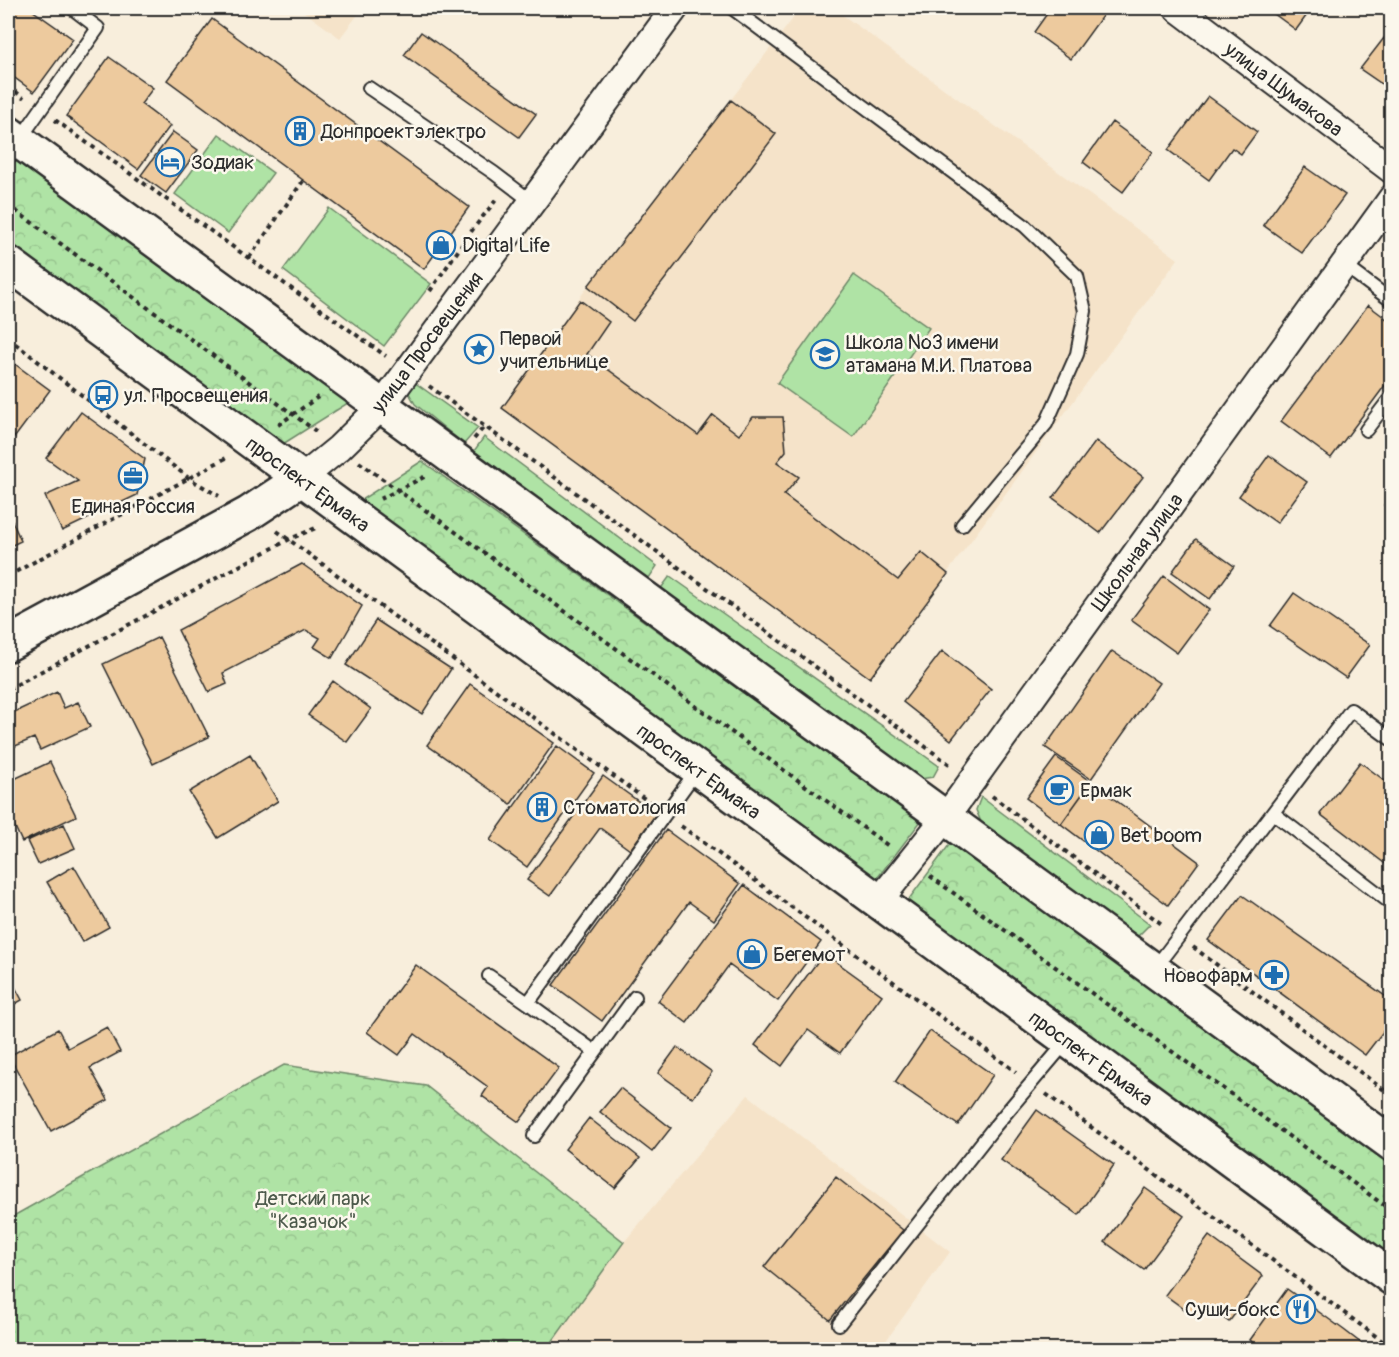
<svg xmlns="http://www.w3.org/2000/svg" width="1399" height="1357" font-family="Pangolin,sans-serif">
	<style>
		.built { fill: #f5e3c9 }
		.grass { fill: #afe3a5; stroke: #6d8768; stroke-width: 1.5 }
		.park { fill: url(#park-crowns); stroke: #6d8768; stroke-width: 1.5 }
		.building { fill: #edca9e; stroke: #2b2b2b; stroke-width: 1.5 }
		.lines { fill: none; stroke-linecap: round; stroke-linejoin: round }
		.lane-casing { stroke: #2b2b2b; stroke-width: 16 }
		.street-casing { stroke: #2b2b2b; stroke-width: 30 }
		.secondary-casing { stroke: #2b2b2b; stroke-width: 38 }
		.path { stroke: #2b2b2b; stroke-width: 4; stroke-dasharray: 4.5 4.5; stroke-linecap: butt }
		.lane { stroke: #fbf7ec; stroke-width: 12 }
		.street { stroke: #fbf7ec; stroke-width: 26 }
		.secondary { stroke: #fbf7ec; stroke-width: 33 }
		.labels { text-anchor: middle; stroke-width: 5; stroke-linejoin: round; paint-order: stroke }
		.street-label { font-size: 20px; fill: #2b2b2b; stroke: #fbf7ec }
		.poi-label { font-size: 20px; fill: #2b2b2b; stroke: #fbf7ec; text-anchor: start }
		.park-label { font-size: 20px; fill: #4c594a; stroke: #fbf7ec }
	</style>
	<defs>
		<pattern id="park-crowns" width="20" height="18" patternUnits="userSpaceOnUse" patternTransform="scale(1.5)"><rect width="20" height="18" fill="#afe3a5"/><path d="M2 6a3 3 0 1 1 6 0M12 15a3 3 0 1 1 6 0" fill="none" stroke="#97c38e"/></pattern>
	</defs>
	<rect width="100%" height="100%" fill="#f8eedc"/>
	<filter id="ink" filterUnits="userSpaceOnUse"><feTurbulence type="fractalNoise" baseFrequency=".0167" numOctaves="2"/><feDisplacementMap in="SourceGraphic" scale="12" xChannelSelector="R" yChannelSelector="G"/><feConvolveMatrix kernelMatrix="1 2 1 2 8 2 1 2 1" color-interpolation-filters="sRGB"/></filter>
	<g filter="url(#ink)">
		<path class="built" d="M299,8H363L340,38Z
			M801,8H833L1178,259L870,678L502,408L588,286Z
			M748,1095L950,1252L880,1349L547,1350L624,1242Z"/>
		<path class="grass" d="M219,134L273,173L228,233L175,194Z
			M329,208L431,284L384,346L283,270Z
			M854,275L929,328L853,437L777,383Z
			M414,382L478,428L464,444L415,404L409,393Z
			M484,437L657,566L647,581L474,451Z
			M670,576L939,766L933,777L920,779L659,591Z
			M981,797L1150,924L1134,940L981,822L976,810Z"/>
		<path class="park" d="M8,152L348,403L275,449L8,253Z
			M422,461L921,821L872,885L353,505Z
			M952,841L1391,1163V1271L903,907Z
			M284,1065L426,1086L624,1242L547,1349H8V1219Z"/>
		<path class="building" d="M8,8H29L73,39L34,92L8,73Z
			M1051,8H1093L1103,15L1071,59L1034,32Z
			M1266,8H1312L1296,30Z
			M212,19L469,207L424,269L167,80Z
			M421,32L536,114L519,137L404,55Z
			M1384,38L1392,43V91L1360,69Z
			M109,57L153,88L141,104L170,126L138,169L66,116Z
			M1208,96L1257,132L1241,154L1232,148L1209,180L1168,150Z
			M731,100L776,134L633,321L588,286Z
			M1112,122L1153,152L1123,192L1083,162Z
			M173,132L198,150L166,193L141,175Z
			M1305,167L1345,195L1302,253L1263,225Z
			M580,300L609,322L587,354L698,435L713,415L739,435L753,417H783L786,451L777,462L799,477L784,495L898,580L921,552L948,574L870,678L502,408Z
			M1368,305L1392,323V376L1331,458L1281,421Z
			M8,359L50,390L15,437L8,432Z
			M81,412L145,459L137,495L62,531L45,496L78,481L46,458Z
			M1096,441L1143,477L1100,533L1053,498Z
			M1269,455L1307,482L1277,523L1239,496Z
			M1392,495V510L1384,505Z
			M8,512L21,541L8,547Z
			M1196,539L1234,566L1210,599L1172,572Z
			M302,564L362,606L332,658L314,647L320,638L306,630L223,673L227,684L209,692L178,630Z
			M1164,576L1209,610L1177,653L1131,620Z
			M1294,593L1370,645L1346,678L1270,626Z
			M376,620L451,669L422,714L346,665Z
			M159,637L209,737L153,764L103,664Z
			M942,651L991,689L951,740L903,702Z
			M1112,651L1159,683L1091,779L1045,747Z
			M333,681L371,709L347,742L308,715Z
			M470,684L554,743L511,804L427,745Z
			M57,692L64,708L78,702L90,727L40,750L34,738L13,747L8,735V715Z
			M1392,698V717L1383,711Z
			M557,746L594,773L527,867L490,840Z
			M250,755L278,801L218,838L189,792Z
			M1056,757L1091,782L1061,824L1026,798Z
			M50,762L76,816L22,842L8,812V782Z
			M1360,762L1392,786V869L1320,814Z
			M603,776L656,814L630,850L600,828L550,896L527,880Z
			M1091,782L1199,862L1168,905L1061,824Z
			M64,824L75,848L38,864L27,841Z
			M666,830L740,884L714,920L689,902L602,1021L553,985Z
			M74,866L109,927L82,942L47,882Z
			M744,885L821,942L778,1001L729,965L687,1023L658,1001Z
			M1242,895L1392,1001V1020L1365,1055L1208,940Z
			M824,953L882,995L840,1053L808,1030L782,1066L755,1045Z
			M416,965L559,1068L519,1122L482,1096L488,1087L415,1034L399,1055L367,1032Z
			M14,985L22,1000L8,1008V986V988Z
			M107,1027L120,1052L90,1068L108,1100L51,1131L9,1056L58,1029L68,1048Z
			M930,1031L993,1075L958,1125L895,1082Z
			M677,1047L712,1072L693,1098L658,1073Z
			M620,1088L671,1128L652,1152L600,1112Z
			M1037,1110L1114,1165L1079,1215L1001,1160Z
			M589,1118L640,1158L615,1188L565,1149Z
			M836,1177L903,1230L830,1320L764,1267Z
			M1145,1188L1184,1216L1144,1270L1105,1242Z
			M1209,1236L1263,1276L1229,1322L1207,1306L1198,1319L1165,1295Z
			M1287,1289L1344,1330L1370,1350H1288L1282,1345L1278,1350H1261L1250,1340Z
			M837,1342L842,1350H824Z"/>
		<g class="lines">
			<g class="lane-casing">
				<path id="lane" d="M732,8L1025,226L1077,276L1085,311L1077,354L1046,424L962,525
					M369,88L494,173L532,202
					M20,139L98,28L72,8
					M1344,265L1392,301
					M1366,430L1392,396
					M1273,813L1392,904
					M1154,969L1351,710L1392,740
					M489,976L528,1003
					M595,1052L635,997
					M534,1136L595,1052L528,1003L697,770
					M839,1324L995,1126L1066,1042"/>
			</g>
			<g class="street-casing">
				<path id="street" d="M1177,8L1392,170
					M301,479L339,448L381,407L675,8
					M878,902L946,817L1392,198"/>
			</g>
			<g class="secondary-casing">
				<path id="secondary" d="M8,133L1392,1144
					M8,263L1392,1278
					M8,644L248,514L301,479"/>
			</g>
			<path class="path" d="M8,86L24,98
				M55,120L386,356
				M8,205L317,432
				M249,258L303,181
				M430,291L473,229L496,200
				M8,338L190,479L219,496
				M429,386L952,766
				M278,425L318,397
				M474,439L484,427
				M359,462L890,847
				M380,499L426,476
				M277,531L649,802
				M8,576L226,458
				M8,689L290,539L318,527
				M992,796L1163,925
				M681,826L1016,1072
				M930,876L1392,1211
				M1193,947L1392,1096
				M1046,1094L1392,1348"/>
			<use href="#lane" class="lane"/>
			<use href="#street" class="street"/>
			<use href="#secondary" class="secondary"/>
		</g>
	</g>
	<defs>
		<g id="building-ring" transform="scale(1.5)"><circle r="9.5" fill="#fbf7ec" stroke="#1f6fb2" stroke-width="1.5"/><path d="M-4-6H4V6H1V3H-1V6H-4ZM-2.5-4.3h1.7v1.8h-1.7ZM.8-4.3h1.7v1.8H.8ZM-2.5-1h1.7V.8h-1.7ZM.8-1h1.7V.8H.8Z" fill="#1f6fb2"/></g>
		<g id="hotel-ring" transform="scale(1.5)"><circle r="9.5" fill="#fbf7ec" stroke="#1f6fb2" stroke-width="1.5"/><path d="M-6-4.5h1.5V1H6V5H4.5V3h-9V5H-6ZM-4 0a1.8 1.8 0 1 1 3.6 0ZM.5 0V-2.5h3Q6-2.5 6 0Z" fill="#1f6fb2"/></g>
		<g id="shop-ring" transform="scale(1.5)"><circle r="9.5" fill="#fbf7ec" stroke="#1f6fb2" stroke-width="1.5"/><path d="M-5-2.5h2.3a2.7 3.5 0 0 1 5.4 0H5L5.5 6h-11ZM-1.5-2.5h3a1.5 2.3 0 0 0-3 0Z" fill="#1f6fb2"/></g>
		<g id="sight-ring" transform="scale(1.5)"><circle r="9.5" fill="#fbf7ec" stroke="#1f6fb2" stroke-width="1.5"/><path d="M0-6L1.8-2.2L6-1.7L2.9 1.2L3.7 5.4L0 3.3L-3.7 5.4L-2.9 1.2L-6-1.7L-1.8-2.2Z" fill="#1f6fb2"/></g>
		<g id="school-ring" transform="scale(1.5)"><circle r="9.5" fill="#fbf7ec" stroke="#1f6fb2" stroke-width="1.5"/><path d="M0-5L7-2L0 1L-7-2ZM-4 1L0 2.5L4 1V4Q0 6-4 4Z" fill="#1f6fb2"/></g>
		<g id="bus-ring" transform="scale(1.5)"><circle r="9.5" fill="#fbf7ec" stroke="#1f6fb2" stroke-width="1.5"/><path d="M-5-6H5V4H4V6H2V4H-2V6H-4V4H-5ZM-3.5-4V0h7V-4ZM-3.5 1.2v1.5H-2V1.2ZM2 1.2v1.5H3.5V1.2Z" fill="#1f6fb2"/></g>
		<g id="office-ring" transform="scale(1.5)"><circle r="9.5" fill="#fbf7ec" stroke="#1f6fb2" stroke-width="1.5"/><path d="M-6-3h4V-5.5h4V-3h4V5H-6ZM-1-4.5V-3h2v-1.5ZM-6 0V1H6V0Z" fill="#1f6fb2"/></g>
		<g id="cafe-ring" transform="scale(1.5)"><circle r="9.5" fill="#fbf7ec" stroke="#1f6fb2" stroke-width="1.5"/><path d="M-5.5-4.5H6V0H3Q3 3.5 0 3.5H-2.5Q-5.5 3.5-5.5 0ZM3-3.2v2h1.7v-2ZM-6 4.5H4V6H-6Z" fill="#1f6fb2"/></g>
		<g id="pharmacy-ring" transform="scale(1.5)"><circle r="9.5" fill="#fbf7ec" stroke="#1f6fb2" stroke-width="1.5"/><path d="M-2-6h4v4h4v4h-4v4h-4v-4h-4v-4h4Z" fill="#1f6fb2"/></g>
		<g id="restaurant-ring" transform="scale(1.5)"><circle r="9.5" fill="#fbf7ec" stroke="#1f6fb2" stroke-width="1.5"/><path d="M-5-6h1v4h1v-4h1v4h1v-4h1v5L-1.5 .5V6h-2V.5L-5-1ZM5-6V6H3V1.5H1.5Q1.5-4 5-6Z" fill="#1f6fb2"/></g>
	</defs>
	<g fill-rule="evenodd">
		<use href="#building-ring" x="300" y="131"/>
		<use href="#hotel-ring" x="170" y="162"/>
		<use href="#shop-ring" x="441" y="245"/>
		<use href="#sight-ring" x="479" y="349"/>
		<use href="#school-ring" x="825" y="354"/>
		<use href="#bus-ring" x="103" y="395"/>
		<use href="#office-ring" x="133" y="476"/>
		<use href="#cafe-ring" x="1059" y="790"/>
		<use href="#building-ring" x="542" y="807"/>
		<use href="#shop-ring" x="1099" y="835"/>
		<use href="#shop-ring" x="752" y="954"/>
		<use href="#pharmacy-ring" x="1274" y="975"/>
		<use href="#restaurant-ring" x="1301" y="1309"/>
	</g>
	<g class="labels">
		<g class="street-label">
			<text transform="translate(1284 89) rotate(37)" y="7">улица Шумакова</text>
			<text transform="translate(427 342) rotate(-53)" y="7">улица Просвещения</text>
			<text transform="translate(308 484) rotate(36)" y="7">проспект Ермака</text>
			<text transform="translate(1137 552) rotate(-54)" y="7">Школьная улица</text>
			<text transform="translate(699 771) rotate(36)" y="7">проспект Ермака</text>
			<text transform="translate(1091 1058) rotate(36)" y="7">проспект Ермака</text>
		</g>
		<g class="poi-label">
			<text x="321" y="138">Донпроектэлектро</text>
			<text x="191" y="169">Зодиак</text>
			<text x="462" y="252">Digital Life</text>
			<text x="500" y="345">Первой<tspan x="500" dy="23">учительнице</tspan></text>
			<text x="846" y="349">Школа №3 имени<tspan x="846" dy="23">атамана М.И. Платова</tspan></text>
			<text x="124" y="402">ул. Просвещения</text>
			<text x="133" y="513" text-anchor="middle">Единая Россия</text>
			<text x="1080" y="797">Ермак</text>
			<text x="563" y="814">Стоматология</text>
			<text x="1120" y="842">Bet boom</text>
			<text x="773" y="961">Бегемот</text>
			<text x="1253" y="982" text-anchor="end">Новофарм</text>
			<text x="1280" y="1316" text-anchor="end">Суши-бокс</text>
		</g>
		<g class="park-label">
			<text x="313" y="1205">Детский парк<tspan x="313" dy="23">"Казачок"</tspan></text>
		</g>
	</g>
	<rect width="1399" height="1357" fill="none" stroke="#fbf7ec" stroke-width="30"/>
	<rect x="15" y="15" width="1369" height="1327" fill="none" stroke="#2b2b2b" stroke-width="2" filter="url(#ink)"/>
</svg>
